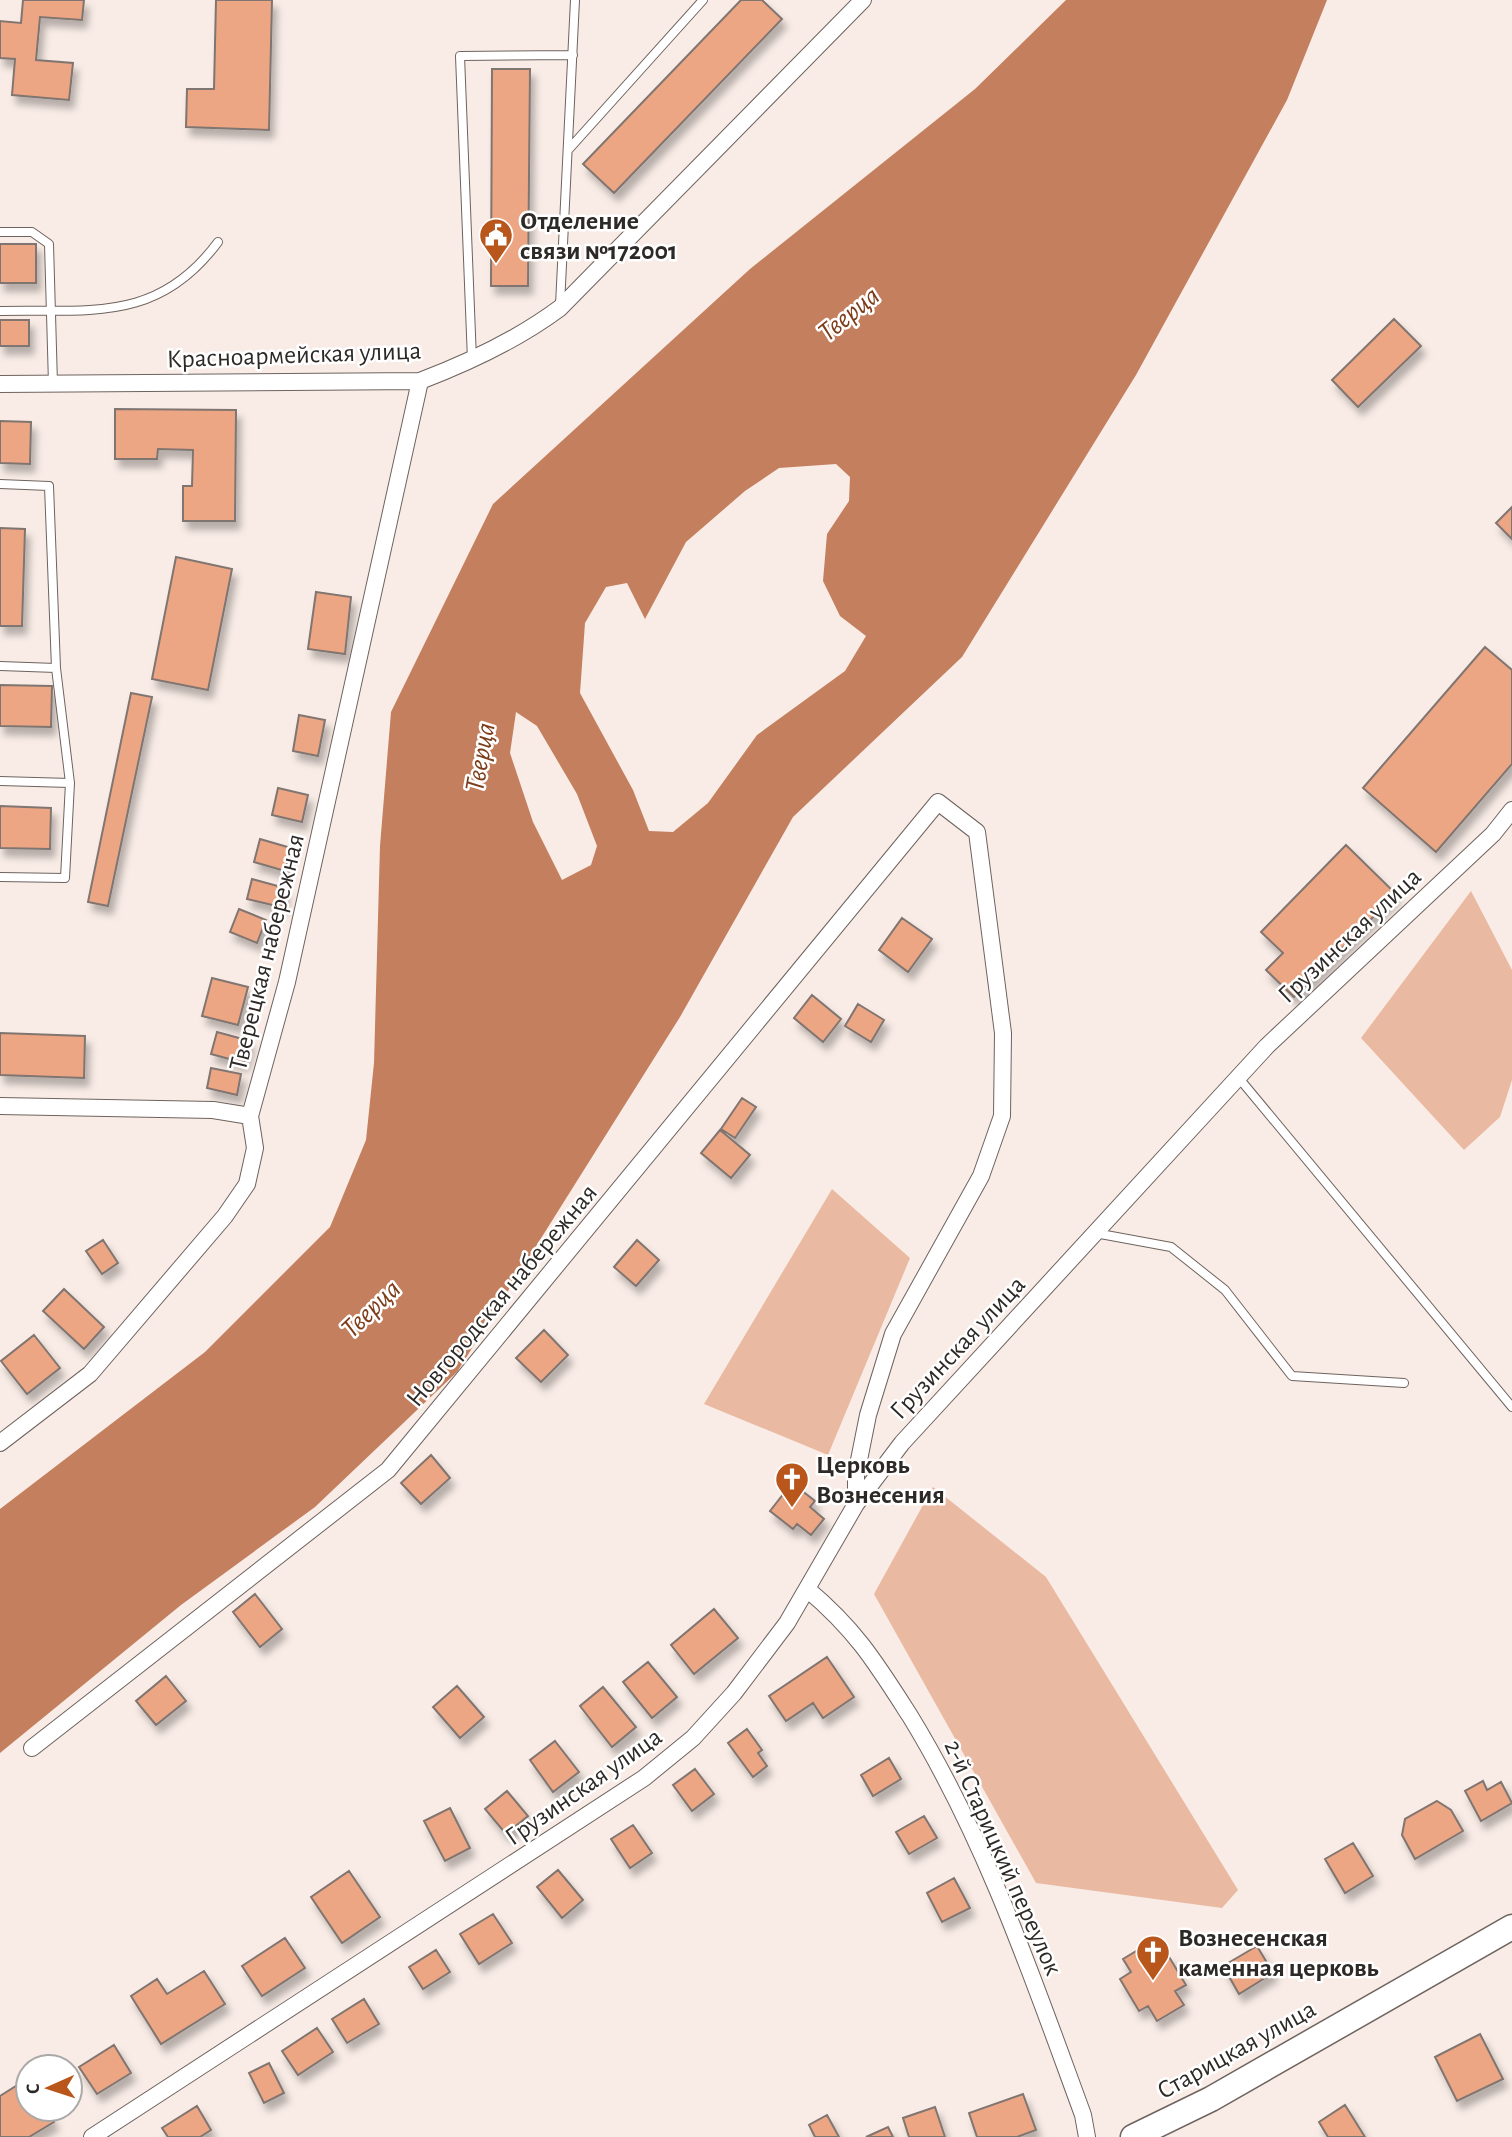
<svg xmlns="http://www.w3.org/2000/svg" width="1512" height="2137" font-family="'Alegreya Sans',sans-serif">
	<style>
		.green { fill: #eab9a2 }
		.water { fill: #c37f5e; fill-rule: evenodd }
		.building { fill: #eca684; stroke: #807570; stroke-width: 2; filter: url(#shadow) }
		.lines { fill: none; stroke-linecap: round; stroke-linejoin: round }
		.service-casing { stroke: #6e635e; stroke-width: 10 }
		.minor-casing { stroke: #6e635e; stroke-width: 18 }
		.primary-casing { stroke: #6e635e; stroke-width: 27 }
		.service { stroke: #fff; stroke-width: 8 }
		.minor { stroke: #fff; stroke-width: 16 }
		.primary { stroke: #fff; stroke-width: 24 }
		.labels { text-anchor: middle; stroke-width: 5; stroke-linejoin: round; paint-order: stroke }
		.poi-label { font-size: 26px; font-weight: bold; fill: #2d2926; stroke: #fff; text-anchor: start }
		.street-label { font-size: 26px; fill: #2d2926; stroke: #fff }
		.water-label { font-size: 28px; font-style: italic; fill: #7d3d19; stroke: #fff }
	</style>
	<defs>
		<filter id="shadow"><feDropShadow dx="4.5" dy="8" stdDeviation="3.5" flood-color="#0004"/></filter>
	</defs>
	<rect width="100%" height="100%" fill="#f9ece6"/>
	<path class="green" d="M1471,891L1512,970V1080L1500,1117L1464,1150L1361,1038Z
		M832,1189L910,1258L828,1455L704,1404Z
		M933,1487L1046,1577L1238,1890L1222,1908L1036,1883L874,1594Z"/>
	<path class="water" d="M1066,0H1327L1287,100L1136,375L962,657L793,817L680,1017L457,1372L315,1507L181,1605L0,1753V1509L205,1352L330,1227L366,1140L374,1063L380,846L391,712L493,504L750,269L975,89ZM836,464L850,477L849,501L827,534L823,581L840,616L866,636L845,671L757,735L708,803L673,832L649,831L633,790L580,693L585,623L606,587L627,583L645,619L686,542L745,491L779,468ZM516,712L537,726L577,794L597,846L591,865L562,880L533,822L510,753Z"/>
	<path class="building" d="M23,0H84L82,20L40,17L36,60L73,63L69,100L12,95L15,59L0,58V21L21,23Z
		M216,0H272L269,130L186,127L187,89H214Z
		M741,0H762L782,19L614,193L583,164Z
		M492,69H530L528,286H491Z
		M0,244H36V283H0Z
		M1394,319L1421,346L1358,407L1332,380Z
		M0,320H29V346H0Z
		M115,409L236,410L235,521H183V486H192L193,450L158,449L157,459H115Z
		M0,421L31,422L30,464L0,463Z
		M1512,507V539L1496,523Z
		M0,528L25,529L22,626H0Z
		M176,557L232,569L208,690L152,679Z
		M316,592L351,597L345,654L308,649Z
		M1485,647L1512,670V764L1436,852L1363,788Z
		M0,685L52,686L51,727L0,726Z
		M131,693L152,697L108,906L88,902Z
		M299,715L325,720L318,756L293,751Z
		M278,788L308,795L302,822L272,815Z
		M0,806L51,808L50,849L0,848Z
		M260,839L291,848L285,871L254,862Z
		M1346,845L1396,894L1294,997L1266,970L1283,953L1261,932Z
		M252,879L285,888L281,907L247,899Z
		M239,909L266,920L257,943L230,932Z
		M902,918L932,939L908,972L879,950Z
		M212,978L248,987L238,1025L202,1016Z
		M812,995L841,1019L823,1042L794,1018Z
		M858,1004L884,1020L871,1042L845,1026Z
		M217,1032L250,1041L244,1063L211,1054Z
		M0,1033L85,1036L84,1078L0,1075Z
		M211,1068L241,1074L237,1095L207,1088Z
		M742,1098L756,1107L735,1138L721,1129Z
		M720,1130L750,1155L731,1178L701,1153Z
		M103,1240L118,1263L102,1274L86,1251Z
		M637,1240L659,1260L636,1286L614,1267Z
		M64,1289L104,1327L84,1349L43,1311Z
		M544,1330L568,1355L541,1382L516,1358Z
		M34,1335L60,1368L27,1394L1,1361Z
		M431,1455L450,1478L421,1504L401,1483Z
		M792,1483L815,1501L810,1507L824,1519L811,1535L797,1524L793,1529L770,1511Z
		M255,1594L282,1629L260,1647L233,1612Z
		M714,1609L738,1638L694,1674L671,1645Z
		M827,1657L854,1697L823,1718L813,1703L786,1721L769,1696Z
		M648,1662L677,1697L652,1718L623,1682Z
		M166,1676L186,1701L156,1725L136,1701Z
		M457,1686L484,1717L460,1738L433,1707Z
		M603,1687L636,1727L612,1747L580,1706Z
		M747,1729L762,1750L758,1753L767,1766L753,1777L728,1743Z
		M555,1741L579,1772L553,1792L530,1760Z
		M889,1758L901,1779L873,1796L861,1775Z
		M695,1769L714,1794L692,1811L673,1785Z
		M1483,1781L1487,1790L1501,1782L1512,1803L1481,1821L1465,1791Z
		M507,1791L528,1816L506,1834L485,1809Z
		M1437,1801L1451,1810L1463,1831L1415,1859L1402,1835L1405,1819Z
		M450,1808L470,1848L445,1861L424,1821Z
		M924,1816L937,1838L909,1854L896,1832Z
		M633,1825L652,1853L630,1868L611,1839Z
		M1353,1843L1373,1876L1345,1893L1325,1859Z
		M558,1870L583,1900L562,1918L537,1887Z
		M349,1871L380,1917L342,1943L311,1897Z
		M954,1878L970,1908L942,1922L927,1893Z
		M493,1914L512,1943L479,1964L460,1934Z
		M285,1938L305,1968L262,1996L242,1966Z
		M1148,1944L1158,1961L1168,1955L1186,1985L1175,1991L1184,2005L1157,2021L1148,2006L1139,2011L1120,1979L1131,1972L1123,1959Z
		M1257,1946L1273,1973L1239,1994L1223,1966Z
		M436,1950L450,1972L423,1989L409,1967Z
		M204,1971L225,2004L161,2044L131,1996L157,1979L167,1994Z
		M364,1999L379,2024L347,2043L332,2019Z
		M317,2028L333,2052L298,2075L282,2051Z
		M1480,2034L1503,2079L1457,2101L1435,2057Z
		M114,2045L131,2073L97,2094L79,2067Z
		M269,2063L284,2093L264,2103L249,2073Z
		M27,2079L28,2109H46L54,2122L29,2137H0V2096Z
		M1023,2094L1036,2130L1017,2137H977L969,2113Z
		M1345,2105L1365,2137H1328L1319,2122Z
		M197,2106L211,2130L200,2137H168L162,2128Z
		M935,2107L945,2137H909L903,2118Z
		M827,2115L839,2137H815L809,2125Z
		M888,2127L893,2137H866Z"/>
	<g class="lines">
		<g class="service-casing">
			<path id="service" d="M569,149L703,0
				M0,232H32L49,244L53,384
				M560,305L575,0
				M0,311C91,309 158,323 218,242
				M472,360L460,56L573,55
				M0,484L49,486L56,668L0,666
				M0,781L70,783
				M0,877L65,878L70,783L56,668
				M1238,1077L1512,1407
				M1095,1233L1171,1247L1225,1290L1292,1376L1404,1383"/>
		</g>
		<g class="minor-casing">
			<path id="minor" d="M0,384L420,381C470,362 517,340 560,308L863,0
				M0,1106L213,1110L250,1116
				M0,1443L90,1374L225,1216L247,1184L255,1148L250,1116L287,982L420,381
				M807,1589C856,1630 876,1663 910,1716C986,1840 1033,1979 1083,2115L1087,2137
				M32,1748L388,1470L938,802L977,832L1003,1033L1002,1116L981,1176L893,1334L868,1415L856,1475V1504
				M92,2137L644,1778L693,1738L734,1693L787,1623L856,1504L902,1443L1267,1046L1493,834L1512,810"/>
		</g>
		<g class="primary-casing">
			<path id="primary" d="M1133,2137L1211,2099L1512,1927"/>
		</g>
		<use href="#service" class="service"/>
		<use href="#minor" class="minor"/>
		<use href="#primary" class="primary"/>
	</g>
	<defs>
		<g id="civic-pin" transform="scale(1.75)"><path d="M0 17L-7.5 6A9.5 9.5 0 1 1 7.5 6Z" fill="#b8561b" stroke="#fff"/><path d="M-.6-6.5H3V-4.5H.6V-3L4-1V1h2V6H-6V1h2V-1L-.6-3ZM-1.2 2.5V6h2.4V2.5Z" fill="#fff"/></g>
		<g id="church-pin" transform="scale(1.75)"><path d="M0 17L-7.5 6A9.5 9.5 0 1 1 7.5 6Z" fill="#b8561b" stroke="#fff"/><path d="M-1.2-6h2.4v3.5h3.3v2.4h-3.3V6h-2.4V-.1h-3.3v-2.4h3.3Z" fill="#fff"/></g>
	</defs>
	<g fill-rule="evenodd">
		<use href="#civic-pin" x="496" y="235"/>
		<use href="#church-pin" x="792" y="1479"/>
		<use href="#church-pin" x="1153" y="1952"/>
	</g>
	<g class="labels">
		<g class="poi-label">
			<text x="520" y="229">Отделение<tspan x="520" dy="30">связи №172001</tspan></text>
			<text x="816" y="1473">Церковь<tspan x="816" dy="30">Вознесения</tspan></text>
			<text x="1178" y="1946">Вознесенская<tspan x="1178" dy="30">каменная церковь</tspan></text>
		</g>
		<g class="street-label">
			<text transform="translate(294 354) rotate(-2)" y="9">Красноармейская улица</text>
			<text transform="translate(1349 935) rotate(-43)" y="9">Грузинская улица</text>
			<text transform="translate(266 952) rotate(-76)" y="9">Тверецкая набережная</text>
			<text transform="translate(501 1295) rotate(-50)" y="9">Новгородская набережная</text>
			<text transform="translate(957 1347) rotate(-47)" y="9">Грузинская улица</text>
			<text transform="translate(583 1786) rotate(-35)" y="9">Грузинская улица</text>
			<text transform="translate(1004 1857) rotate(66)" y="9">2-й Старицкий переулок</text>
			<text transform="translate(1236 2049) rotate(-29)" y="9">Старицкая улица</text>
		</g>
		<g class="water-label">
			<text transform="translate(848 313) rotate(-39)" y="10">Тверца</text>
			<text transform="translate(479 757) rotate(-80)" y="10">Тверца</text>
			<text transform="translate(370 1308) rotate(-44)" y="10">Тверца</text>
		</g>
	</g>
	<g transform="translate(49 2088) rotate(267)"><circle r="33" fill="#ffffff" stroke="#aba9a8" stroke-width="2"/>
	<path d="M0-5L12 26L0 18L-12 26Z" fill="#b8561b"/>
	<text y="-10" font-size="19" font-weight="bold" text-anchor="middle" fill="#2d2926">С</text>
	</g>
</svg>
